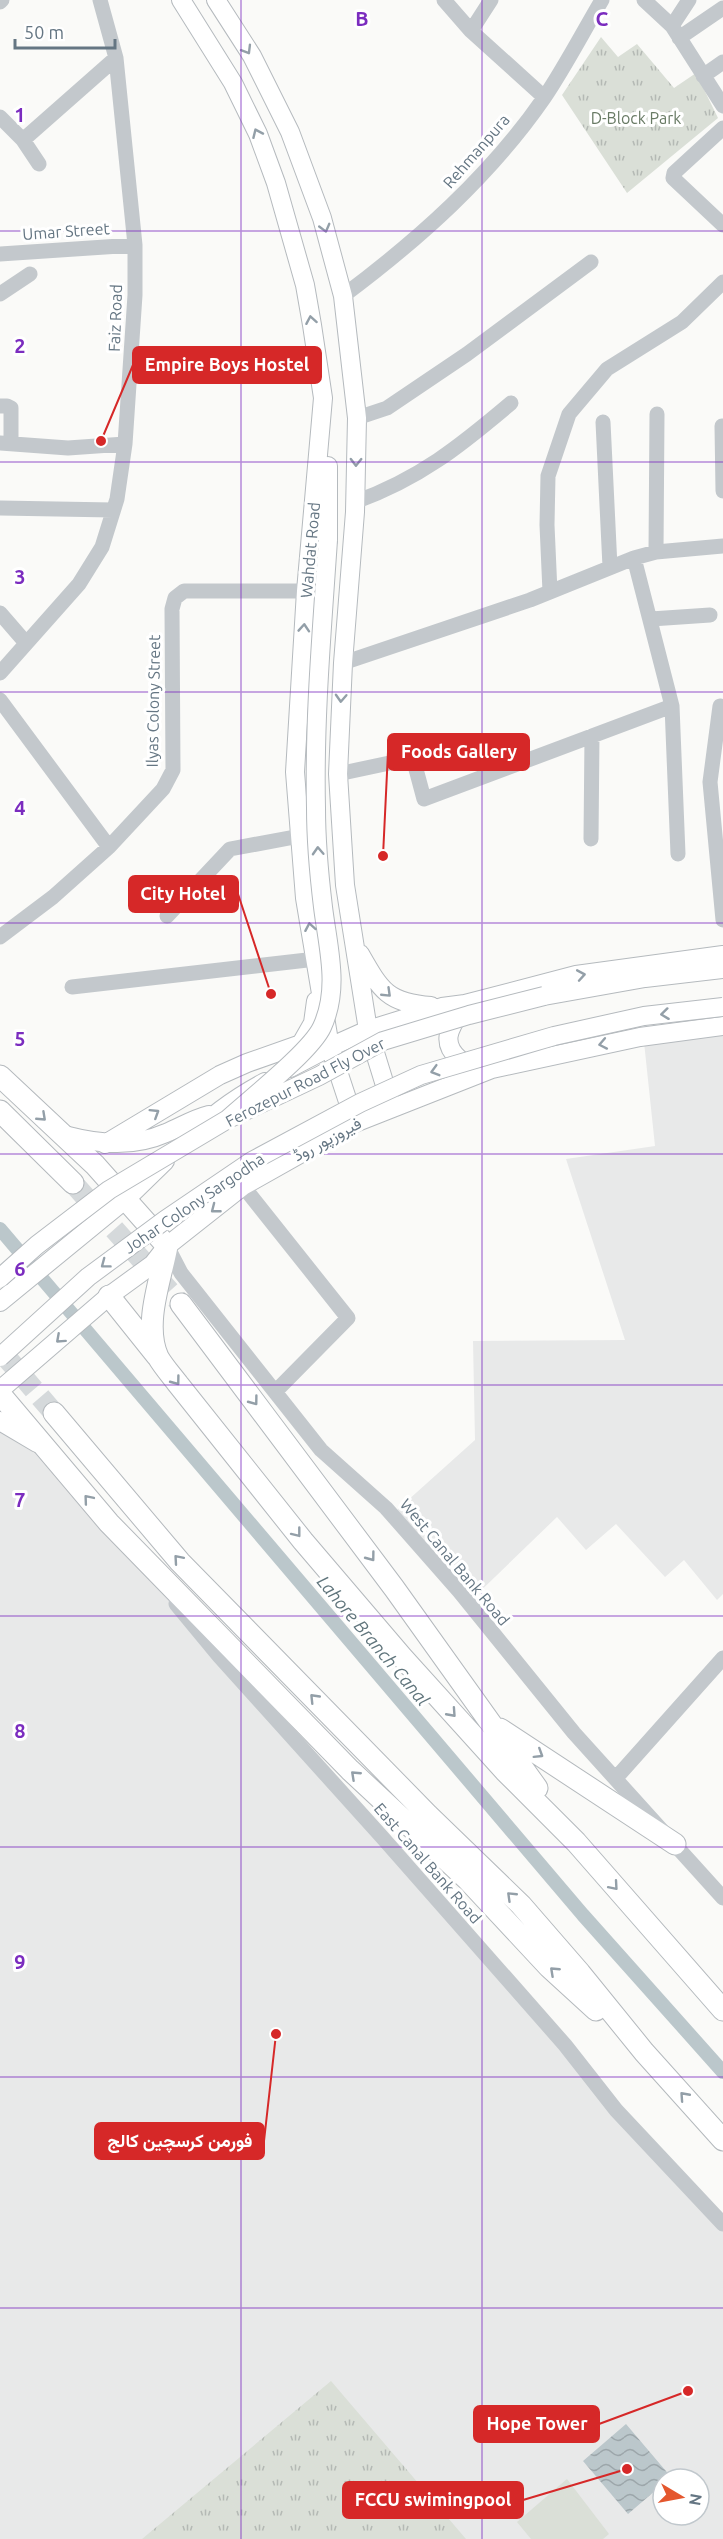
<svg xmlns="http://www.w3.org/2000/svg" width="723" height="2539" font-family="Ubuntu,Vazirmatn,sans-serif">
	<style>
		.built { fill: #e8e9e9; fill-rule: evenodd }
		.grass { fill: url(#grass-tufts) }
		.pitch { fill: #dadfd7 }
		.water { fill: url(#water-waves) }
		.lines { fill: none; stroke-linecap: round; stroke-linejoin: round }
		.canal { stroke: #bbc7cb; stroke-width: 14 }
		.highway-tunnel { stroke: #d5d9db; stroke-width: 21; stroke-dasharray: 21 10; stroke-linecap: butt }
		.major-casing { stroke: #b5babe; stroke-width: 20 }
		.highway-casing { stroke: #b4b9bd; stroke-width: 23 }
		.minor { stroke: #c3c8cc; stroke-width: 15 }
		.major { stroke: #fff; stroke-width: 18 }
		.highway { stroke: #fff; stroke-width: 21 }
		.major-bridge-casing { stroke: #b5babe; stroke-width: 20; stroke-linecap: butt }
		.major-bridge { stroke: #fff; stroke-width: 18 }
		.oneway { stroke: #939fa8 }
		.grid { fill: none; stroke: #7b2cbf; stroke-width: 1.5; stroke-opacity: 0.55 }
		.labels { text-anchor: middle; stroke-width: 6; stroke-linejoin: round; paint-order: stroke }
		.park-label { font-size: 16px; fill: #687a64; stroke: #fff }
		.street-label { font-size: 16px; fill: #657683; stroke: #fff }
		.water-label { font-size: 18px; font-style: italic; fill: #60757c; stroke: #fff }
		.grid-label { font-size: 20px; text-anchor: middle; font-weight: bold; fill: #7b2cbf; stroke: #fff; stroke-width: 6; stroke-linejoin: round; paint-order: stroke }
		.leader { fill: none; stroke: #d62828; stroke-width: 2 }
		.callout-dot { fill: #d62828; stroke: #fff; stroke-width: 2 }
		.callout { fill: #d62828; stroke: #d62828; stroke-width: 2 }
		.callout-label { font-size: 18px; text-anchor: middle; font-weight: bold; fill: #fff }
	</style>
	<defs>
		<pattern id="grass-tufts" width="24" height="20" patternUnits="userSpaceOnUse" patternTransform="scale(1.5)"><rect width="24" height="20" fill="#dadfd7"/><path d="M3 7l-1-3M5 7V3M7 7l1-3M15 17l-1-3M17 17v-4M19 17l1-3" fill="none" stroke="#b4b9b4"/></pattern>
		<pattern id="water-waves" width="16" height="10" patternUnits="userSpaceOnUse" patternTransform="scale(1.5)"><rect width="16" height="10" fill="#bbc7cb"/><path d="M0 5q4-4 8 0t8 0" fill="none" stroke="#9ca6aa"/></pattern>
	</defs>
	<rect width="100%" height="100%" fill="#fafaf8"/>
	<path class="built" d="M723,1033V1594L717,1600L684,1560L665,1577L616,1524L586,1550L557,1517L468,1603L397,1510L475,1440L473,1341L625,1340L566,1159L655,1146L644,1042Z
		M0,1394L723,2231V2539H0ZM663,2479H699V2515H663Z"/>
	<path class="grass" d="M601,37L618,57L637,44L674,88L696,73L718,118L627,193L562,95Z
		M331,2381L466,2539H142Z"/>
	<path class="pitch" d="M567,2479L609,2534L603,2539H531L517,2522Z"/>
	<path class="water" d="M626,2424L671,2477L663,2479V2484L628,2514L583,2461Z"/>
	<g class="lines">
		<path class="canal" d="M0,1229L583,1915L723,2072"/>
		<path class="highway-tunnel" d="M73,1183L181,1304
			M0,1350L54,1413"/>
		<g class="major-casing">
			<path id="major" d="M181,0L233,83L258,134L276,183L305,285L312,325L323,398L306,591L295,772L305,898L330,1047L355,1123
				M216,0L252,56L290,132L322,218L343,296L357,418L355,512L343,663L338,774L345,885L368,1030L392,1108
				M328,540V466
				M360,954C381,991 388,1003 431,1006
				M544,996L645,978L723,969
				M460,1012C449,1029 441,1043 459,1059C465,1064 468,1068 476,1068
				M290,1068L330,1047L368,1030L442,1007L465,1004L576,975L723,955
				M64,1135C99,1144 132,1148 166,1133C181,1127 193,1119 209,1115
				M187,1140C211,1115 235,1098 265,1082
				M105,1144L220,1075L247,1063L301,1044L313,1023L316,1001
				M0,1302L127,1198L165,1161
				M0,1390L109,1296L153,1264L167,1246L243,1186L355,1123L492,1069L640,1037L723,1026
				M0,1421L37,1443"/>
		</g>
		<g class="highway-casing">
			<path id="highway" d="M0,1076L95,1165L167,1246C161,1279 143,1324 158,1357C163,1366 172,1376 178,1384L303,1541L402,1657L505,1771L576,1842L723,2010
				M0,1111L73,1183
				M109,1296L157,1356
				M181,1304L394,1588L537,1788
				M0,1394L109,1523L350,1770L467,1879L549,1967L596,2010
				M54,1413L180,1562L428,1815L521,1905L580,1973L644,2052L723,2140
				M500,1729L675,1844"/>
		</g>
		<path class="minor" d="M444,0L471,31L544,97
			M644,0L672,26L723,106
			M0,2L2,0
			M672,26L689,0
			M471,31L491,0
			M679,38L723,8
			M703,76L723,62
			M0,117L23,140L39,164
			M723,128L674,173L673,178L723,225
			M23,140L116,58
			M0,254L135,245
			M0,294L30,274
			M343,296C418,240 490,176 544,98C565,67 583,32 602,0
			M0,406H7L11,408V443
			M357,418L387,408L467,354L591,262
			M603,422L610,567
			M722,426L723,491
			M0,443L68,448L125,444
			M355,502C419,479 459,447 511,403
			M0,508L113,510
			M656,552L657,414
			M550,592L547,525L548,476L569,414L607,369L682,322L723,282
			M0,613L26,643
			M651,619L710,615
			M343,663L530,600L634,558L656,552L723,546
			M0,673L79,584L102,547L117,499L125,444L135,295V245L116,58L100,0
			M0,700L109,847
			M672,706L678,854
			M720,706L710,782L723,920
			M338,774L413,758L424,799L672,706L634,558
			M591,839L592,736
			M167,916L230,849L300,836
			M0,937L53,897L109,847L163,789L173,770L172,609L175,598L184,591H306
			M72,987L316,959
			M243,1186L348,1318L276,1391
			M167,1246L181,1273L321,1450L386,1508L459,1591L574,1733L723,1898
			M176,1604L219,1656L382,1837L565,2045L616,2110L723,2224
			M616,1778L723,1658"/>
		<use href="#major" class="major"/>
		<use href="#highway" class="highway"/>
		<g class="major-bridge-casing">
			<path id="major-bridge" d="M228,1119C250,1099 311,1051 322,1027C340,988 328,948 323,907C319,874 316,841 316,808C314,719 322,629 328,540
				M0,1278L37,1245L109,1190L228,1119L319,1076L383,1041L469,1015L544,996
				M0,1357L88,1277L165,1220L252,1161L360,1103L421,1075L554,1036L644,1016L723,1007"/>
		</g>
		<use href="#major-bridge" class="major-bridge"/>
	</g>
	<defs><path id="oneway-chevron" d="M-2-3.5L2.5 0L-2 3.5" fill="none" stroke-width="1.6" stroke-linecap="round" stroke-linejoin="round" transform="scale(1.5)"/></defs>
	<g class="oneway">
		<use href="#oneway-chevron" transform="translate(247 50) rotate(59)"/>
		<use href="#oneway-chevron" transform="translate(257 133) rotate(-114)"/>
		<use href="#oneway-chevron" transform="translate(325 228) rotate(75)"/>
		<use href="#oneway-chevron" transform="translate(311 320) rotate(-100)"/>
		<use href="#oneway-chevron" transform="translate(356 462) rotate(91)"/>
		<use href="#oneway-chevron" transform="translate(304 628) rotate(-86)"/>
		<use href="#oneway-chevron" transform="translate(341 698) rotate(93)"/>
		<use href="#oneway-chevron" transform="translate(318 851) rotate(-93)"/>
		<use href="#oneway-chevron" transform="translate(310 927) rotate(-100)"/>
		<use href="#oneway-chevron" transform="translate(581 975) rotate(-10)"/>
		<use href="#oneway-chevron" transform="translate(387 993) rotate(44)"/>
		<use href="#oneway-chevron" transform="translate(665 1014) rotate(173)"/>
		<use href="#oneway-chevron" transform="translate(603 1044) rotate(169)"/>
		<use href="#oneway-chevron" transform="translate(435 1071) rotate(164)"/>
		<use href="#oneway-chevron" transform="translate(155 1113) rotate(-32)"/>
		<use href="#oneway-chevron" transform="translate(42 1117) rotate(43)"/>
		<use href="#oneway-chevron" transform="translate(215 1209) rotate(142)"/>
		<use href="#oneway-chevron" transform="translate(105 1264) rotate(143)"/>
		<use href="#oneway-chevron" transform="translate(60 1339) rotate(138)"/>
		<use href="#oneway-chevron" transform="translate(176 1381) rotate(53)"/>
		<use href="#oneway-chevron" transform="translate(254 1401) rotate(53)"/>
		<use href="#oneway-chevron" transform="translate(88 1499) rotate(-130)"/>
		<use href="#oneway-chevron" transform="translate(297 1533) rotate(52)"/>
		<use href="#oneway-chevron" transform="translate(371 1557) rotate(53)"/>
		<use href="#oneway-chevron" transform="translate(178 1559) rotate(-131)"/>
		<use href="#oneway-chevron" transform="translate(314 1698) rotate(-134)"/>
		<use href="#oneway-chevron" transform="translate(452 1713) rotate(48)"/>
		<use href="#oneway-chevron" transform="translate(539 1754) rotate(32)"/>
		<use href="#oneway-chevron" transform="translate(355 1775) rotate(-137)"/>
		<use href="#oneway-chevron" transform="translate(614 1886) rotate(49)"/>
		<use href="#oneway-chevron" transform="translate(511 1896) rotate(-136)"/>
		<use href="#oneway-chevron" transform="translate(554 1971) rotate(-137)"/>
		<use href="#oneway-chevron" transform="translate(684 2096) rotate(-132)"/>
	</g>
	<path class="grid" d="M241,0V2539M482,0V2539M0,231H723M0,462H723M0,692H723M0,923H723M0,1154H723M0,1385H723M0,1616H723M0,1847H723M0,2077H723M0,2308H723"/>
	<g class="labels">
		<g class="park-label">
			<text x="636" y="124">D-Block Park</text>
		</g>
		<g class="street-label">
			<text transform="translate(476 151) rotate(-49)" y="6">Rehmanpura</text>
			<text transform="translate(66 231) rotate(-4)" y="6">Umar Street</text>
			<text transform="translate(115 318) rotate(-88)" y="6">Faiz Road</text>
			<text transform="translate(310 550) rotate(-85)" y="6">Wahdat Road</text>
			<text transform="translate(153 701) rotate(-89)" y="6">Ilyas Colony Street</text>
			<text transform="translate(305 1082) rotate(-27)" y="6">Ferozepur Road Fly Over</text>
			<text transform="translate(327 1139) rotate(-28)" y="6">فیروزپور روڈ</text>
			<text transform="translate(194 1203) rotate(-34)" y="6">Johar Colony Sargodha</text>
			<text transform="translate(455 1562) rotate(50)" y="6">West Canal Bank Road</text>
			<text transform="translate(428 1863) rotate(49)" y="6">East Canal Bank Road</text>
		</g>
		<g class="water-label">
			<text transform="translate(373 1641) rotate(50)" y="6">Lahore Branch Canal</text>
		</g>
	</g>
	<g class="grid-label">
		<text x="362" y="26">B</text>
		<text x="602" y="26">C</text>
		<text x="20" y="122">1</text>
		<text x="20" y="353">2</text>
		<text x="20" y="584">3</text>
		<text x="20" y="815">4</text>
		<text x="20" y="1046">5</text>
		<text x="20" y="1276">6</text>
		<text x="20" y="1507">7</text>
		<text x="20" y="1738">8</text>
		<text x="20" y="1969">9</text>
	</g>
	<path class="leader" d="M101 441L133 365M383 856L388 752M271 994L238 894M276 2034L264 2141M688 2391L599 2424M627 2469L523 2500"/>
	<g class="callout-dot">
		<circle cx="101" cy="441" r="6"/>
		<circle cx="383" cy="856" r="6"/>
		<circle cx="271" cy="994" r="6"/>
		<circle cx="276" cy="2034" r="6"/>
		<circle cx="688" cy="2391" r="6"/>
		<circle cx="627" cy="2469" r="6"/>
	</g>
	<g class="callout">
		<rect x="133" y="347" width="188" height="36" rx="6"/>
		<rect x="388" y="734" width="141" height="36" rx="6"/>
		<rect x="129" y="876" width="109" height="36" rx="6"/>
		<rect x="95" y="2123" width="169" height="36" rx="6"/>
		<rect x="474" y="2406" width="125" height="36" rx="6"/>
		<rect x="343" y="2482" width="180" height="36" rx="6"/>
	</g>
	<g class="callout-label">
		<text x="227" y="371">Empire Boys Hostel</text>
		<text x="459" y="758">Foods Gallery</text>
		<text x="183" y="900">City Hotel</text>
		<text x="180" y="2147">فورمن کرسچین کالج</text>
		<text x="537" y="2430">Hope Tower</text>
		<text x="433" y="2506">FCCU swimingpool</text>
	</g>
	<g transform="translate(681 2497) rotate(100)"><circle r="28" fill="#ffffff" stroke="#c1c8cd" stroke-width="1.5"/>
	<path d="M0-4.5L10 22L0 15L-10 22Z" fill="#e4572e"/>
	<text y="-9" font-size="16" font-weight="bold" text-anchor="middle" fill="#657683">N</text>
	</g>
	<path d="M15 39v9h100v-9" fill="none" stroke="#657683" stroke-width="3"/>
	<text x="24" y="39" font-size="18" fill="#657683" stroke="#ffffff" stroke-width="4.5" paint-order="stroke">50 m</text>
</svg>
